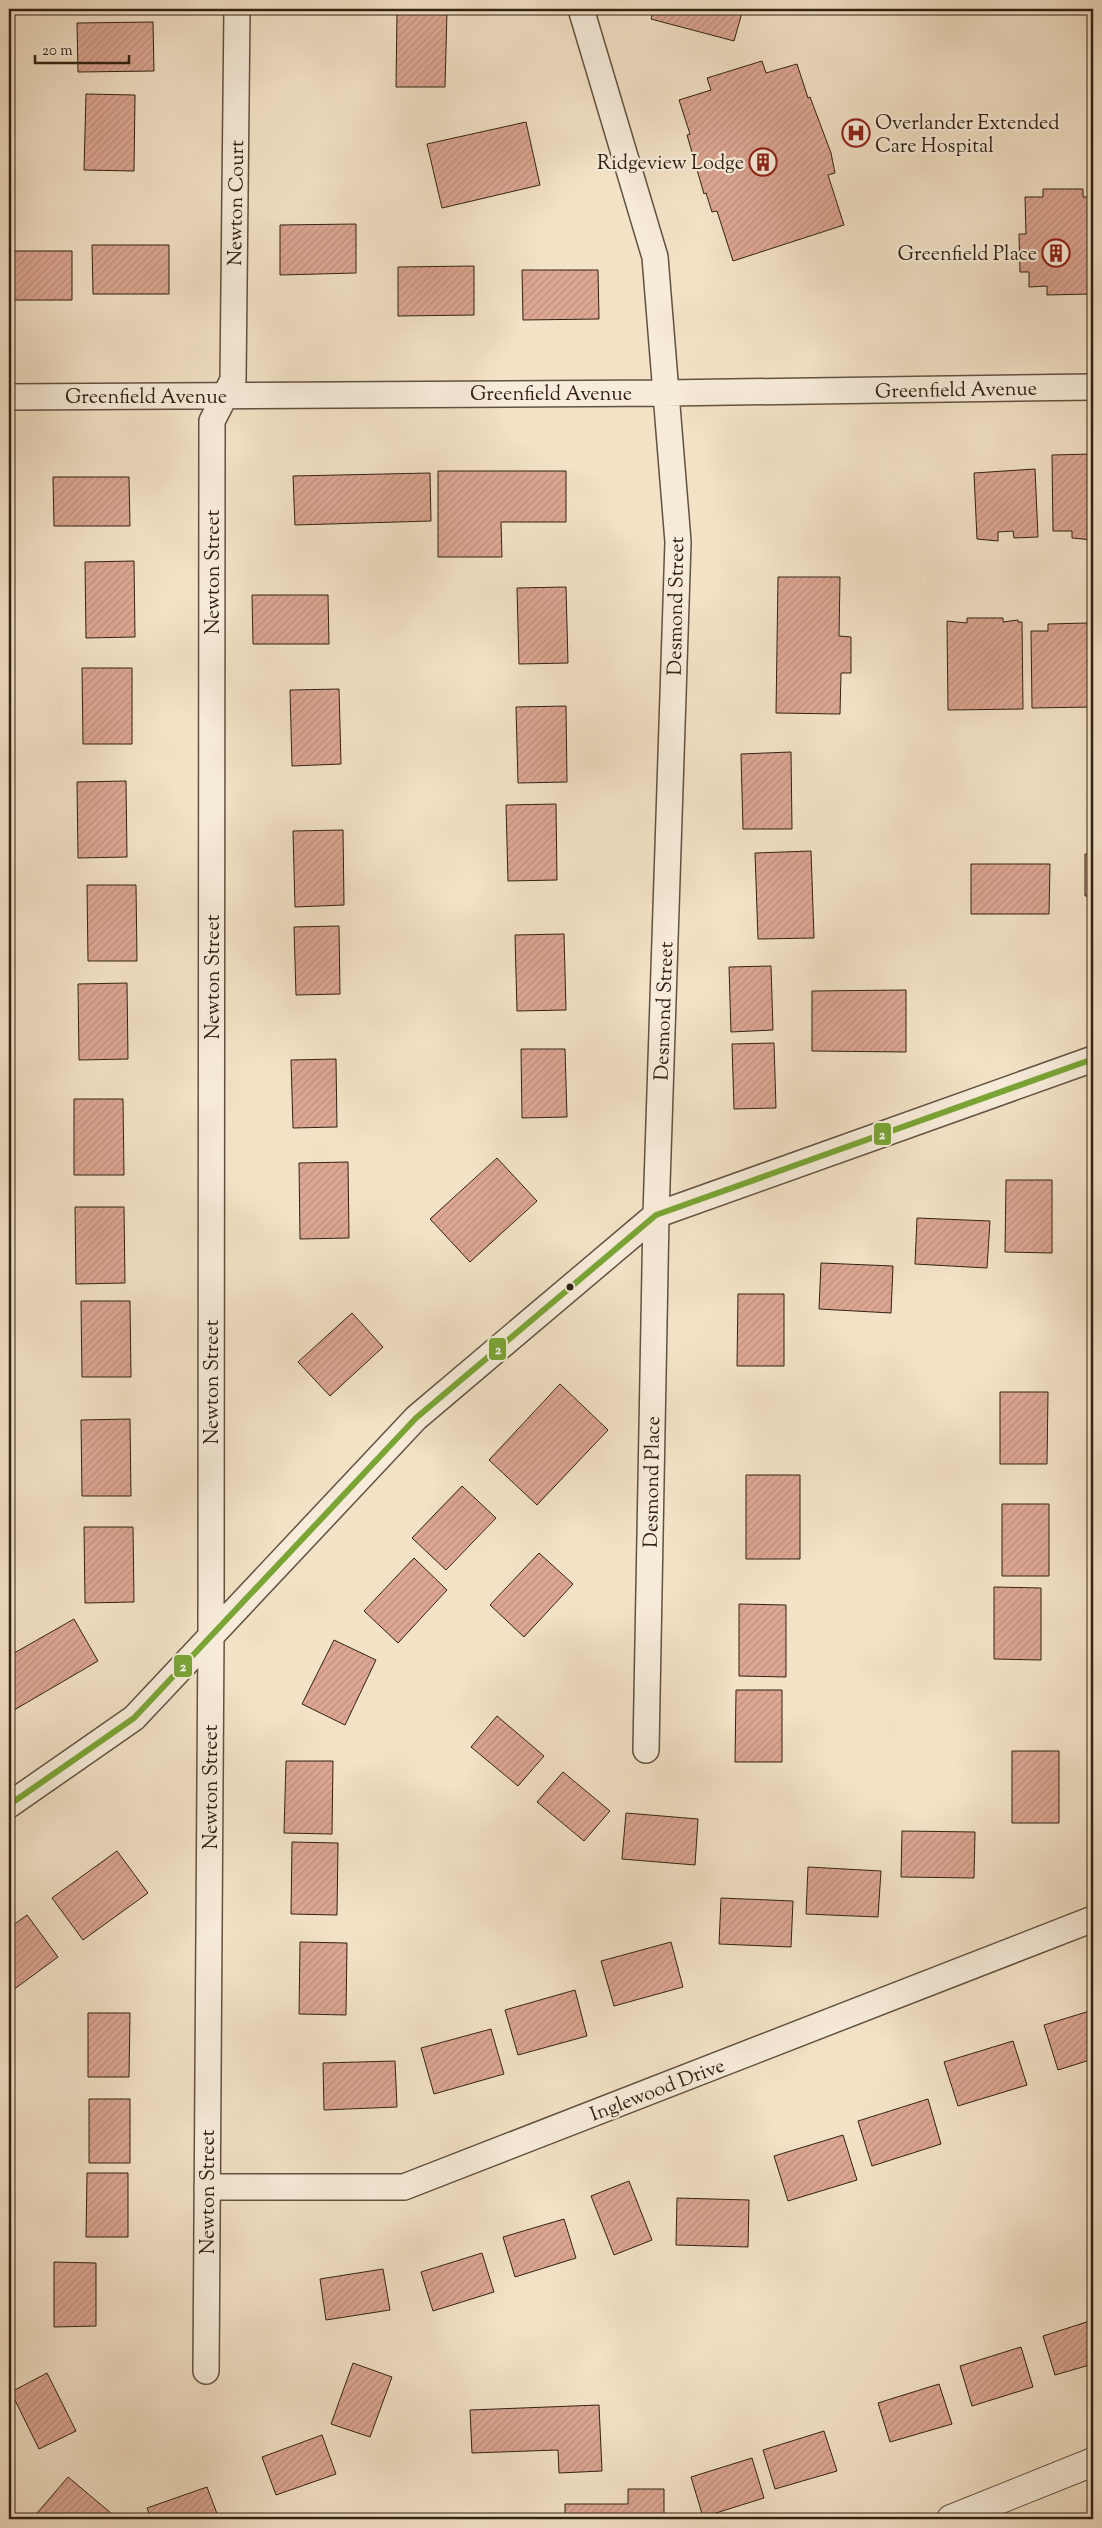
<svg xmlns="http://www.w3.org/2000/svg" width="1102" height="2528" font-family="'Sorts Mill Goudy',serif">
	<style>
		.building { fill: url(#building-hatch); stroke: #312213 }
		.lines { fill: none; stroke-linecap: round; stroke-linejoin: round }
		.minor-casing { stroke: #625240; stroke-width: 28 }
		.tertiary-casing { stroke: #625240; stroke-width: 30 }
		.minor { stroke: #f7ecda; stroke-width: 25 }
		.tertiary { stroke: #f7ecda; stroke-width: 28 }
		.bus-1-casing { stroke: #f7ecda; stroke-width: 10 }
		.bus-1 { stroke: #7aa535; stroke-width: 6 }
		.bus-dot { fill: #312213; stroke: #f7ecda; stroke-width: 2 }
		.labels { text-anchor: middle; stroke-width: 4.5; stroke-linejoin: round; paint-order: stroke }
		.poi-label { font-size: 20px; fill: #312213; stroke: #f7ecda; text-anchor: end }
		.street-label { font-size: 20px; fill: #312213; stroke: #f7ecda }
		.line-badge { stroke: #f7ecda; stroke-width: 2 }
		.badge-label { font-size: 14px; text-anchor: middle; font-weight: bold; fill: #fff }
	</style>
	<defs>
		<pattern id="building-hatch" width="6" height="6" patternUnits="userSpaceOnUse" patternTransform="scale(1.25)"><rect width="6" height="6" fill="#dda793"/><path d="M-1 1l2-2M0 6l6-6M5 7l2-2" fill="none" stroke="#be8f7e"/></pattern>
	</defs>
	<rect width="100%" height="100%" fill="#f3e2c6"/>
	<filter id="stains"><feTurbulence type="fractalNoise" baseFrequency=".004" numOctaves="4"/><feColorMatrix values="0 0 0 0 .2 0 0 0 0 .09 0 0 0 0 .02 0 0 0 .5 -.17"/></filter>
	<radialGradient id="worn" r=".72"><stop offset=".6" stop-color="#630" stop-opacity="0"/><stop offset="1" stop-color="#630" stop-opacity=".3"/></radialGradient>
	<path class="building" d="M654,9H747H743L734,41L651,19Z
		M397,11H447L445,87H396Z
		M153,22L154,71L78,72L77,23Z
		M762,61L766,73L797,64L808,98L810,97L831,153L835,173L828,175L844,225L733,261L717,211L712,212L706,193L704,194L687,135L690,134L679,100L711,90L707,78Z
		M86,94L135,95L134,171L84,170Z
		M526,122L540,185L442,208L427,144Z
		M1043,189H1083V197H1093V287H1090V294L1047,295V286L1029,287V272H1020L1019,234H1026L1025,197H1043Z
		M356,224V273L280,275V225Z
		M92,245H169V294H93Z
		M9,251H72V300H9Z
		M474,266V315L398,316V267Z
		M522,270H598L599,319L523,320Z
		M1093,454V540L1072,538V531H1053L1052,455Z
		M1035,469L1038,537L1014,538L1013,531L998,532V541L977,539L974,473Z
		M438,471H566V522H501L502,557H438Z
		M430,473L431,521L295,525L293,476Z
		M53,477H129L130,526H54Z
		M134,561L135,637L86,638L85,562Z
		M778,577H840L839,636L851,637V673H841L840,714L776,713Z
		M566,587L568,663L519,664L517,588Z
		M252,595H328L329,644H253Z
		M967,618H1003V622L1018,620V622H1022L1023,709L948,710L947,621L967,623Z
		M1087,623L1088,630H1093V707L1032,708L1031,631H1048V624Z
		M82,668H132V744H83Z
		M339,689L341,764L292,766L290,690Z
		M566,706L567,782L518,783L516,707Z
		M791,752L792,829H743L741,754Z
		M126,781L127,857L78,858L77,782Z
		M556,804L557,880L508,881L506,805Z
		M343,830L344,905L295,907L293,831Z
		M811,851L814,938L758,939L755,853Z
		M1085,854H1093V896H1085Z
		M971,864H1050L1049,914H971Z
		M87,885H136L137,961H88Z
		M339,926L340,994L296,995L294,927Z
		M564,934L566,1010L517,1011L515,935Z
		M771,966L773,1030L731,1032L729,967Z
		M127,983L128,1059L79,1060L78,984Z
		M906,990V1052L812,1051V991Z
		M774,1043L776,1108L734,1109L732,1044Z
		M521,1049H565L567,1117L522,1118Z
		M336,1059L337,1127L293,1128L291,1060Z
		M74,1099H123L124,1175H74Z
		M497,1158L537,1201L470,1262L430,1219Z
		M348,1162L349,1238L300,1239L299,1163Z
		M1006,1180H1052V1253L1005,1252Z
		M75,1207H124L125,1283L76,1284Z
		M917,1218L990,1221L987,1268L915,1264Z
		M821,1263L893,1266L891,1313L819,1309Z
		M738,1294H784V1366H737Z
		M81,1301H130L131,1377H82Z
		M352,1313L383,1347L330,1396L298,1362Z
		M560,1384L608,1430L537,1505L489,1460Z
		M1000,1392H1048L1047,1464H1000Z
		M130,1419L131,1496H82L81,1420Z
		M746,1475H800V1559H746Z
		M462,1486L496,1518L446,1570L412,1538Z
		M1002,1504H1049V1576H1002Z
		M84,1527H133L134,1602L85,1603Z
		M539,1553L573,1584L524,1637L490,1605Z
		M414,1558L447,1590L398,1643L364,1611Z
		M994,1587L1041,1588V1660L994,1659Z
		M739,1604L786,1605V1677L739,1676Z
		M74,1619L98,1661L9,1713V1656Z
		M334,1640L376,1660L345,1725L302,1704Z
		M736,1690H782V1762H735Z
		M497,1716L544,1756L518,1786L471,1747Z
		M1012,1751H1059V1823H1012Z
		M286,1761H333L332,1834L284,1833Z
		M563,1772L610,1811L584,1841L537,1802Z
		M626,1813L698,1819L695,1865L622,1859Z
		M902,1831L975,1832L974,1878L901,1877Z
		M292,1842L338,1843L337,1915L291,1914Z
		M117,1851L148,1893L83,1940L52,1898Z
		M808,1867L881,1871L878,1917L806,1914Z
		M721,1898L793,1901L791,1947L719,1944Z
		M27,1915L58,1957L9,1993V1928Z
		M300,1942L347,1943L346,2015L299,2014Z
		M671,1942L683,1987L614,2006L601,1961Z
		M575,1990L587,2036L518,2055L505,2010Z
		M1093,2010V2059L1058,2070L1044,2025Z
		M88,2013H130L129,2077H88Z
		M491,2029L504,2074L434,2094L421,2048Z
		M1013,2041L1027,2085L958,2106L944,2062Z
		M395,2061L397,2107L324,2110L323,2063Z
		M89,2099H130V2163H89Z
		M928,2099L941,2144L872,2166L858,2121Z
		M843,2135L857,2180L788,2201L774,2156Z
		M87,2173H128V2237H86Z
		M629,2181L652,2240L614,2255L591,2196Z
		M677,2198L749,2200L748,2247L676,2245Z
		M564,2219L576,2258L515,2277L503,2237Z
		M482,2253L494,2292L433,2311L421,2272Z
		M54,2262L96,2263V2326L54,2327Z
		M383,2269L390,2310L326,2320L320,2279Z
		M1093,2320V2364L1055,2375L1043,2336Z
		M1021,2347L1033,2387L972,2406L960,2366Z
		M353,2363L392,2377L370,2437L331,2424Z
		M47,2373L76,2431L39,2449L11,2392Z
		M939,2384L952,2424L890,2442L878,2403Z
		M599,2405L602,2471L559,2473L558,2450L472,2453L470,2410Z
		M824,2431L837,2471L775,2489L763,2450Z
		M322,2435L336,2474L276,2495L262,2457Z
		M752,2458L764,2498L703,2517L691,2477Z
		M68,2477L118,2519H32Z
		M207,2487L219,2519H151L147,2508Z
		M628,2489H664V2519H565V2504H628Z
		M453,2515H531V2519H453Z"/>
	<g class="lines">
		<g class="minor-casing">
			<path id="minor" d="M581,9L655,257L678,542L656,1215L646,1750
				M9,397L665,393L1093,387
				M9,1805L134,1718L416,1418L656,1215L1093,1059
				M207,2187H404L1093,1919
				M206,2371L211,1633L212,421L233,380L237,9"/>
		</g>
		<g class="tertiary-casing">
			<path id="tertiary" d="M951,2519L1093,2462"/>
		</g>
		<use href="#minor" class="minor"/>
		<use href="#tertiary" class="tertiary"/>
		<g class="bus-1-casing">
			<path id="bus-1" d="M9,1805L134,1718L416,1418L656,1215L1093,1059"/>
		</g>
		<use href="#bus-1" class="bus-1"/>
	</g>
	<defs>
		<g id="hospital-ring" transform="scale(1.4375)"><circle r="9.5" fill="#f7ecda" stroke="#8f2418" stroke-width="1.5"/><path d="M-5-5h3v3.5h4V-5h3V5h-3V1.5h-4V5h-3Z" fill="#8f2418"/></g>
		<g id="building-ring" transform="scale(1.4375)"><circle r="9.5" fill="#f7ecda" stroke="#8f2418" stroke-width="1.5"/><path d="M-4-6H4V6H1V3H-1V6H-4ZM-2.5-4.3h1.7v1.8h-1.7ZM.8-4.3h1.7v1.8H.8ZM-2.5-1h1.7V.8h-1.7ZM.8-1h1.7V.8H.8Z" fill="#8f2418"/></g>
	</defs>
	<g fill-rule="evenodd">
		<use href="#hospital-ring" x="856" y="133"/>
		<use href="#building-ring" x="763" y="162"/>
		<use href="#building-ring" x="1056" y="253"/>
	</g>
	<circle class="bus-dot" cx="570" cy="1287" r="4.5"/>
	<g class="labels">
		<g class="poi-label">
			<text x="875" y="129" text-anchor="start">Overlander Extended<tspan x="875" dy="23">Care Hospital</tspan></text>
			<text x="744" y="169">Ridgeview Lodge</text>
			<text x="1037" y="260">Greenfield Place</text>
		</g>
		<g class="street-label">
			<text transform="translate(235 203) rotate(-89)" y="7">Newton Court</text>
			<text transform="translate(956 389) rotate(-1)" y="7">Greenfield Avenue</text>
			<text x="551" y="400">Greenfield Avenue</text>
			<text x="146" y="403">Greenfield Avenue</text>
			<text transform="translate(212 572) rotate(-90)" y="7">Newton Street</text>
			<text transform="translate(675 606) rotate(-89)" y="7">Desmond Street</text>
			<text transform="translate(212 977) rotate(-90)" y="7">Newton Street</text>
			<text transform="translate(663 1011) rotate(-88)" y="7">Desmond Street</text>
			<text transform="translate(211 1382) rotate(-90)" y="7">Newton Street</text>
			<text transform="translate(651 1482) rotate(-89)" y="7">Desmond Place</text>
			<text transform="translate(210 1787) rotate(-90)" y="7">Newton Street</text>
			<text transform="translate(657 2089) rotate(-21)" y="7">Inglewood Drive</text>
			<text transform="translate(207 2192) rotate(-90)" y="7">Newton Street</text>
		</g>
	</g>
	<g class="line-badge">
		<rect x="873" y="1122" width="19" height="24" rx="5" fill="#7aa535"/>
		<rect x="488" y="1337" width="19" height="24" rx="5" fill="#7aa535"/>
		<rect x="173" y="1654" width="20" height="24" rx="5" fill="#7aa535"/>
	</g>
	<g class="badge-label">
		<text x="882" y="1139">2</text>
		<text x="498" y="1354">2</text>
		<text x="183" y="1671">2</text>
	</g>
	<rect width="1102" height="2528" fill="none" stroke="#f3e2c6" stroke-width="30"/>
	<rect x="10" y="10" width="1082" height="2508" fill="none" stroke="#312213" stroke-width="2.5"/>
	<rect x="15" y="15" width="1072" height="2498" fill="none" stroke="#312213"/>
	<path d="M35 55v8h94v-8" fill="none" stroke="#312213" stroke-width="2.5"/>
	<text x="42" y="55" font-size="15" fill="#312213" stroke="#f7ecda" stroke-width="4" paint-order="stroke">20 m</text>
	<rect width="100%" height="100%" filter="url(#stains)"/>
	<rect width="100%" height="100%" fill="url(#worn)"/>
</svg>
